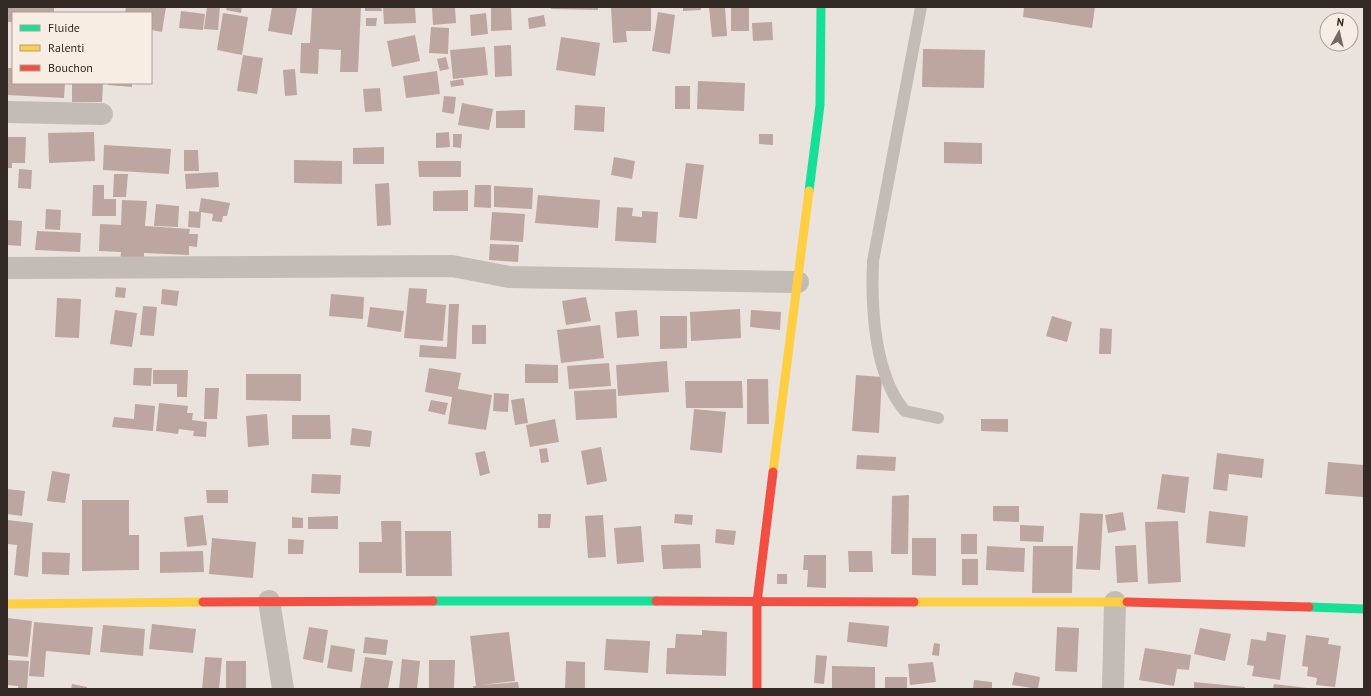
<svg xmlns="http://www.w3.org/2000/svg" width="1371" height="696" font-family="'PT Sans',sans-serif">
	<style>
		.building { fill: #bda69f }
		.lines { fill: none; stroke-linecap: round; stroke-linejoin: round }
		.lane { stroke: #c3bbb6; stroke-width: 12 }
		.street { stroke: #c3bbb6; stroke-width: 22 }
		.fast { stroke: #16e098; stroke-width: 9 }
		.slow { stroke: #ffcf43; stroke-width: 9 }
		.jam { stroke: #f24e42; stroke-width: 9 }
	</style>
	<rect width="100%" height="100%" fill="#eae3dd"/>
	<path class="building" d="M7,7H54V13H13V22H7Z
		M126,7H166L162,32L151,30V13H125Z
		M207,7H220L218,30L204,29Z
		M227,7H242L241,13L226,10Z
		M272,7H297L292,35L268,31Z
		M312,7H361L358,72H340L341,50L319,49L318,74L300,73L301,43H310Z
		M365,7H381L382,11H365Z
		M383,7H415L416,23L384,24Z
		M455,7L456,23L433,25L432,8Z
		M491,7H511L512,30L491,31Z
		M551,7H598V10L551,9Z
		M611,7H651V31H626L627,42L613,43Z
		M683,7H701V10L683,11Z
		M709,7H725L727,36L712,37Z
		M731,7H749V31H731Z
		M1024,7H1095L1092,28L1023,17Z
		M181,11L205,14L203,30L179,28Z
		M658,12L675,15L670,54L652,51Z
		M223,13L248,17L242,55L217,50Z
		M486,13L488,34L471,36L470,15Z
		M544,15L546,26L529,29L528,18Z
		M366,18H377L376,26H366Z
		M772,22L773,40L753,41L752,23Z
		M431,27L449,28L448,54L429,53Z
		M415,35L420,61L392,67L387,41Z
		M561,37L600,43L595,76L556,70Z
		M511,45L512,76L495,77L494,46Z
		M485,47L488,75L453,79L450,50Z
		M923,49L985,50L984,88L922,87Z
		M243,55L263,58L257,94L237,91Z
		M446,57L449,69L440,71L437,59Z
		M7,68H13V83H65L64,98L7,95Z
		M295,69L297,95L285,96L283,70Z
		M437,71L440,94L406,98L403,76Z
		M463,79L464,85L451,87L450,81Z
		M698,81L745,83L744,111L697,109Z
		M72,83H103L102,102H72Z
		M108,83H132V87L108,85Z
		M675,86H690V109H675Z
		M380,88L382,111L365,112L363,89Z
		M444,96L456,97L454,114L442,112Z
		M462,103L493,109L489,130L458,125Z
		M575,105L605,107L604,132L574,130Z
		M525,110V128H496V111Z
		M94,132L95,161L49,163L48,133Z
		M449,132L450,147L436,148V133Z
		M453,134H462L461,148L453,147Z
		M759,134H773V145L759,144Z
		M7,137H26L25,163H12V168H7Z
		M944,142L982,143V164L944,163Z
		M104,145L171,149L169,174L103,170Z
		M384,147V164H353V148Z
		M184,150H198L199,171H184Z
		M614,157L635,161L632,179L611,175Z
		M294,160L342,161V184L294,183Z
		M418,161H461V177H419Z
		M686,163L704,165L697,219L679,217Z
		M19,169L32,170L31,189L18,188Z
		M218,172L219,187L186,189L185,174Z
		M114,174H128L126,197H113Z
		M389,183L391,225L377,226L375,184Z
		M93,185H104V199H116V216H92Z
		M475,185H491V208L474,207Z
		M494,186L533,188L532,209L494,207Z
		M468,190V211H433V191Z
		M538,195L600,200L598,228L535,223Z
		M201,198L230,203L227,216H223L222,222L212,221L213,214L201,212L200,228L188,227L189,211L199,212Z
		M122,200L147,201L145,226L190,229L189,234H198L197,247L189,246V255L144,253V263L120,262L121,252L99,251L100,224L121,225Z
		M156,204L179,206L178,227L154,226Z
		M617,207L633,208L632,216L642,217V211L658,212L656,243L615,241Z
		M46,209L61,210L60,230L45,229Z
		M492,212L525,214L523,242L490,240Z
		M7,220L22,221L21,246L7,245Z
		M37,231L81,233L80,252L35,250Z
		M490,244L519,245L518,262L489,260Z
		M116,287L126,288L125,298L115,297Z
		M409,288L427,289L426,303L446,305L443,341L404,338Z
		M162,289L179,291L177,306L161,304Z
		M331,294L364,297L363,319L329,316Z
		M586,297L591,321L566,325L562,301Z
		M57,298L81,299L79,338L55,337Z
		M449,304H459L456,359L419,357L420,345L447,347Z
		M143,306L157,307L154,336L140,335Z
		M370,307L404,311L401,332L367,327Z
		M740,309L741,338L691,341L690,312Z
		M115,310L137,313L132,347L110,344Z
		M637,310L639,336L617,338L615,312Z
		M751,310L781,312L780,330L750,327Z
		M660,316H687V348L660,349Z
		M1052,316L1072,322L1067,342L1046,336Z
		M472,325H486V344H472Z
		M600,325L604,358L561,363L557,330Z
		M1100,328L1112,329L1111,354H1099Z
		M667,361L669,392L618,396L616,365Z
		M609,363L611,386L569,389L567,366Z
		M525,364L558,365V383H525Z
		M134,368H152L151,386L133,385Z
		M429,368L461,373L458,389L492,395L486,430L448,424L452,397L425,392Z
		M153,370H188L187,397H177V384H153Z
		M246,374H301V401L246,400Z
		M856,375L882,377L879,433L852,431Z
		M747,379H768L769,424H747Z
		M685,381H742L743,408H686Z
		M205,388H219L217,419H204Z
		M616,389L617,418L576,420L574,391Z
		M494,393L509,394L508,412L493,411Z
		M524,398L528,423L515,425L511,400Z
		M431,400L448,403L445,415L428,411Z
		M159,403L188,406L187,413H193L192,420L207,422L206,437L193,436L194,431L179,429L178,434L156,431Z
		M135,404L155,406L153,431L112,427L114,417L134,419Z
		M694,409L726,412L722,453L690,450Z
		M267,414L269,445L248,447L246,416Z
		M292,415H330L331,439H292Z
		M555,419L559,442L530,447L526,425Z
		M981,419H1008V432L981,431Z
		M352,428L372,431L370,447L350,445Z
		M601,447L607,481L587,485L581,451Z
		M547,448L549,462L541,463L539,449Z
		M485,451L490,473L480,476L475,453Z
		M1217,453L1264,459L1262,478L1229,474L1227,491L1213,489Z
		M857,455L896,457L895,471L856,469Z
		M1328,462L1364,465V497L1325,494Z
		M52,471L70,474L65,503L47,501Z
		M312,474L341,475L340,494L311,493Z
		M1162,474L1189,477L1185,513L1157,509Z
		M7,489L25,491L22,516L7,514Z
		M206,490H228V503H207Z
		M909,495L908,554H891L892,496Z
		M82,500H129V535H139V570L82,571Z
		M993,506H1019V522L993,521Z
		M1209,511L1248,516L1245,547L1206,543Z
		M1123,512L1126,530L1108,533L1105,515Z
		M1080,513L1103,514L1100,570L1076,569Z
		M538,514H551L550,528H538Z
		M675,514L693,515L692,525L674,523Z
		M203,515L207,545L187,547L184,517Z
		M603,515L606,557L588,558L585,516Z
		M338,516V529H308V517Z
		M292,517L303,518V528H292Z
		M7,520L33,523L28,577L14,575L17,545L7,544Z
		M381,521H401L402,573H359V542H382Z
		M1178,521L1181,582L1148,584L1145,522Z
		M1020,525L1044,526L1043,542L1020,541Z
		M641,526L644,562L617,564L614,528Z
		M716,529L736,531L734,545L715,543Z
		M405,531H451L452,576H406Z
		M961,534H977V554H961Z
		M212,538L256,542L253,578L209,574Z
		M912,538H936V576L912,575Z
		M288,539L304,540L303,554H288Z
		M700,544L701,568L663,569L661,545Z
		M1136,545L1138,582L1117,583L1115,546Z
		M987,546L1025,548L1024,572L986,570Z
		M1033,546H1073L1072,593H1032Z
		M203,551L204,572L160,573V552Z
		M848,551H872L873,572H849Z
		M42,552L70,553L69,575L42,574Z
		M804,555H826V588L807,587L808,570H803Z
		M962,559H978V585H962Z
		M777,574H787V584H777Z
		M7,618L32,621L28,657L7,655Z
		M34,622L93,627L90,655L46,651L44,677L29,676Z
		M849,622L889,626L887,647L847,642Z
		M152,624L196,629L193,653L149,649Z
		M103,625L145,629L143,656L100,652Z
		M309,627L328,630L323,663L303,659Z
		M1057,627L1079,628L1077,672L1055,671Z
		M1200,628L1231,634L1225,661L1194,654Z
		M702,630L727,632L726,676L666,674L667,648H675L676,634L702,635Z
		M509,632L515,681L482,685L518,682L519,689H474L473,686H476L470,636Z
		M1267,632L1286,635L1280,680L1252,676L1254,666L1247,665L1251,639L1266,641Z
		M1306,635L1329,638L1328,644L1341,646L1335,687L1316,685L1317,678L1307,676L1308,667L1302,666Z
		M365,637L388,640L386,655L363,653Z
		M606,639L650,641L648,673L604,670Z
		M934,643L940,644L939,656L932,655Z
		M331,645L355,649L352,672L327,668Z
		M1145,648L1191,655L1189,670L1177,669L1174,686L1139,680Z
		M816,655L827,656L824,684L814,683Z
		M205,657L222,658L219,689H202Z
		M365,657L393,661L388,689H360Z
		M402,659L420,661L417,689H399Z
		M7,660L29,661L27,689H18V686L7,685Z
		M429,660H455L454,689H429Z
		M226,661H246V689H226Z
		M566,661L585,662V689H565Z
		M933,662L936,682L910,685L908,664Z
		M832,666L875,667V689H832Z
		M1015,672L1040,677L1038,689L1012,685Z
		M885,677H907V689H885Z
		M974,680L992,682V689H973Z
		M1194,682L1245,687V689H1194Z
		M72,684L87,687V689H71Z
		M1274,684L1307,688V689H1273Z"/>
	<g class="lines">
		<path class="lane" d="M921,7L873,261C871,307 874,375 905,411L938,418"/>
		<path class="street" d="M7,112L102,114
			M7,268L452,266L509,277L798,282
			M269,601L283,689
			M1113,689L1115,602"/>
		<path class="fast" d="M809,191L820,105L821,7
			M433,601H656
			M1309,607L1364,609"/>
		<path class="slow" d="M773,472L809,191
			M914,602H1127
			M7,604L203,602"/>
		<path class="jam" d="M656,601L914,602
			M203,602L433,601
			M1127,602L1309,607
			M757,689V602L773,472"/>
	</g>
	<rect width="1371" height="696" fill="none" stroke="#332925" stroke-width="16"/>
	<rect x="12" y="12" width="140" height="72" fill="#f8ede3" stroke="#a99f97"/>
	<rect x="20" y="25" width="20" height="6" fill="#16e098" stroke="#a99f97"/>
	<text x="48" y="32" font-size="12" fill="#332925">Fluide</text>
	<rect x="20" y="45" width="20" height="6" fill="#ffcf43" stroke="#a99f97"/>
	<text x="48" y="52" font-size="12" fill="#332925">Ralenti</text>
	<rect x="20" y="65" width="20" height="6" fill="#f24e42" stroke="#a99f97"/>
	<text x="48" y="72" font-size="12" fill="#332925">Bouchon</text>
	<g transform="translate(1339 32) rotate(8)"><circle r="19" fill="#f8ede3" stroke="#a99f97"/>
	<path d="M0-3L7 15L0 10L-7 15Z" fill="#736a65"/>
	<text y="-6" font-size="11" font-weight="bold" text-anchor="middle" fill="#332925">N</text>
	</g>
</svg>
